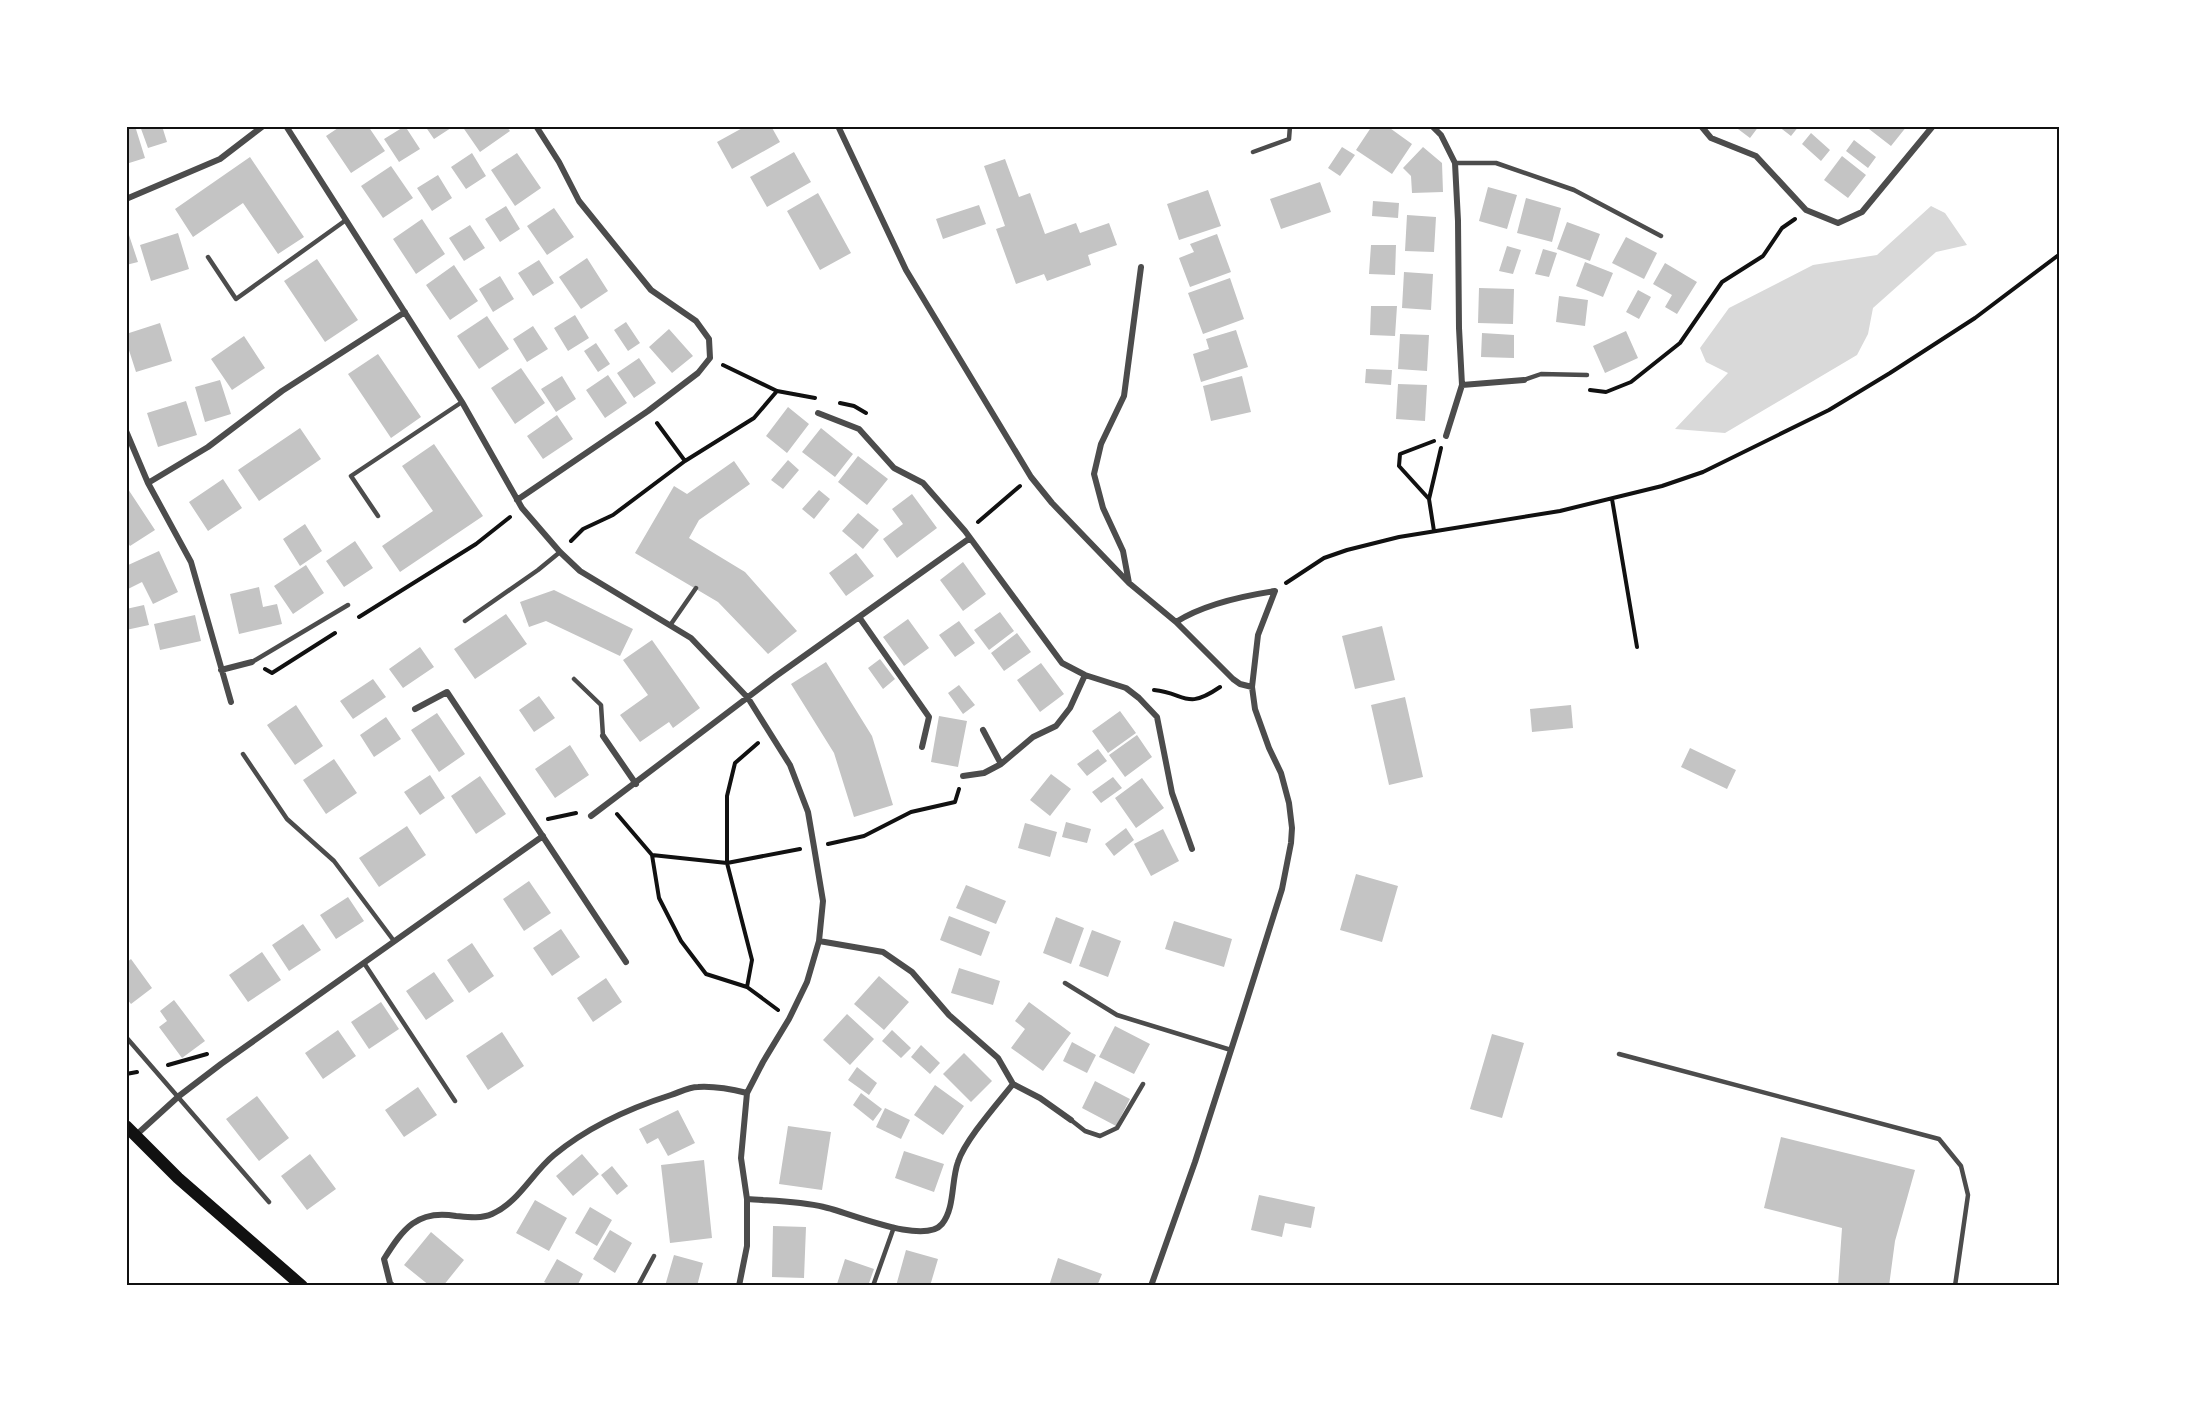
<svg xmlns="http://www.w3.org/2000/svg" width="2186" height="1412" font-family="'Open Sans',sans-serif">
	<style>
		.water { fill: #d9d9d9 }
		.building { fill: #c4c4c4 }
		.lines { fill: none; stroke-linecap: round; stroke-linejoin: round }
		.path { stroke: #111; stroke-width: 4 }
		.service { stroke: #4c4c4c; stroke-width: 4.5 }
		.minor { stroke: #4c4c4c; stroke-width: 6 }
		.secondary { stroke: #111; stroke-width: 12 }
		.neatline { fill: none; stroke: #111; stroke-width: 2 }
	</style>
	<rect width="100%" height="100%" fill="#fff"/>
	<path class="water" d="M1931,206L1945,213L1967,245L1936,252L1873,308L1868,334L1857,355L1725,433L1675,429L1728,373L1706,362L1700,348L1729,308L1813,265L1877,255Z"/>
	<path class="building" d="M126,126H135L145,158L126,164Z
		M140,126H162L167,142L148,148Z
		M341,126H368L385,151L351,173L326,136Z
		M405,126L420,149L399,162L384,139Z
		M425,126H454L434,139Z
		M462,126H506L510,131L480,152Z
		M746,126H771L780,142L732,169L717,142Z
		M1372,126H1387L1412,144L1392,174L1356,150Z
		M1734,126H1759L1750,138Z
		M1778,126H1799L1791,136Z
		M1871,126H1907L1891,146L1869,129Z
		M1811,133L1830,150L1821,161L1802,144Z
		M1854,140L1876,157L1868,168L1846,151Z
		M1342,147L1355,155L1340,176L1328,168Z
		M1423,147L1442,163L1443,192L1412,193L1411,176L1403,168Z
		M794,152L811,182L767,207L750,177Z
		M472,153L486,176L466,189L451,167Z
		M517,153L541,188L515,206L491,170Z
		M1842,156L1866,175L1848,198L1824,180Z
		M250,157L304,237L278,254L243,203L193,237L175,209Z
		M1005,159L1019,197L1030,193L1045,234L1076,223L1080,233L1109,223L1117,245L1088,255L1091,265L1047,281L1044,274L1016,284L996,229L1005,226L984,166Z
		M391,166L413,198L383,218L361,186Z
		M438,175L452,198L432,211L417,188Z
		M1320,182L1331,212L1281,229L1270,199Z
		M1488,187L1517,195L1507,229L1479,221Z
		M1208,190L1221,226L1179,240L1167,204Z
		M818,193L851,253L820,270L787,211Z
		M1526,198L1561,208L1552,242L1517,233Z
		M1373,201L1399,203L1398,218L1372,216Z
		M979,205L986,224L943,239L936,219Z
		M506,206L520,229L500,242L485,219Z
		M554,208L574,237L547,255L527,226Z
		M1407,215L1436,217L1434,252L1405,251Z
		M422,219L445,254L416,274L393,239Z
		M1567,222L1600,234L1590,261L1557,249Z
		M470,225L485,248L464,261L449,238Z
		M126,226L138,262L126,265Z
		M178,233L189,269L151,281L140,245Z
		M1217,234L1231,272L1190,287L1179,258L1194,252L1190,244Z
		M1626,237L1657,253L1644,279L1612,263Z
		M1371,245H1396L1395,275L1369,274Z
		M1507,246L1521,250L1513,274L1499,271Z
		M1543,249L1557,253L1549,277L1535,274Z
		M587,258L608,291L581,309L559,277Z
		M317,259L358,320L325,342L284,281Z
		M539,260L554,283L533,296L518,273Z
		M1585,262L1613,273L1603,297L1576,286Z
		M1665,263L1697,282L1677,314L1665,307L1672,295L1653,284Z
		M454,265L478,301L450,320L426,285Z
		M1404,272L1433,274L1431,310L1402,308Z
		M500,276L514,299L493,312L479,289Z
		M1230,278L1244,319L1203,334L1188,293Z
		M1479,288L1514,289L1513,324L1478,323Z
		M1638,290L1651,297L1639,319L1626,312Z
		M1559,296L1588,300L1585,326L1556,322Z
		M1371,306H1397L1395,336L1370,335Z
		M575,315L589,338L568,351L554,328Z
		M487,316L509,349L479,369L457,336Z
		M626,322L640,343L628,351L614,330Z
		M160,323L172,361L136,372L126,341V334Z
		M533,326L548,349L527,362L513,339Z
		M669,329L693,356L672,373L649,347Z
		M1236,330L1248,367L1201,382L1193,354L1209,349L1206,339Z
		M1626,331L1638,358L1605,373L1593,346Z
		M1482,333L1514,335V358L1481,357Z
		M1400,334L1429,335L1427,371L1398,369Z
		M244,336L265,368L232,390L211,359Z
		M596,343L610,364L598,372L584,351Z
		M378,354L421,417L391,438L348,374Z
		M639,358L656,383L634,398L617,373Z
		M521,368L545,403L515,424L491,388Z
		M1366,369L1392,370L1391,385L1365,383Z
		M608,375L627,403L605,418L586,390Z
		M562,376L576,399L556,412L541,389Z
		M1242,376L1251,412L1211,421L1203,386Z
		M220,380L231,414L205,422L195,387Z
		M1398,384L1427,385L1425,421L1396,419Z
		M186,401L197,435L158,447L147,413Z
		M788,407L809,424L787,453L766,436Z
		M557,415L573,439L543,459L527,436Z
		M300,428L321,459L259,501L238,470Z
		M821,428L853,454L835,477L802,452Z
		M434,444L483,516L400,572L382,546L433,511L402,466Z
		M858,456L888,479L867,505L838,482Z
		M788,460L799,470L783,489L771,480Z
		M734,461L750,484L699,520L689,538L745,572L797,631L768,654L718,602L635,553L674,486L687,494Z
		M223,479L242,508L208,531L189,502Z
		M126,486L155,530L130,546L126,540Z
		M819,490L830,499L814,519L802,509Z
		M912,494L937,528L897,558L883,539L903,524L892,509Z
		M858,513L879,530L863,549L842,531Z
		M305,524L322,551L300,566L283,539Z
		M355,541L373,568L344,587L326,561Z
		M159,551L178,592L153,604L142,582L126,590V566Z
		M856,553L874,576L846,596L829,573Z
		M963,562L986,594L963,611L940,580Z
		M306,565L324,593L293,614L274,586Z
		M259,587L263,607L277,604L282,624L239,634L230,594Z
		M554,590L633,629L620,656L546,621L529,627L520,602Z
		M144,605L149,625L126,630V609Z
		M1000,612L1014,631L989,650L974,630Z
		M506,614L527,644L475,679L454,649Z
		M195,615L201,641L160,650L154,624Z
		M908,619L929,648L904,666L883,637Z
		M959,621L975,643L955,657L939,635Z
		M1382,626L1395,680L1355,689L1342,636Z
		M1017,633L1031,652L1004,671L991,653Z
		M652,640L700,708L673,728L669,722L640,742L620,715L648,695L623,660Z
		M420,647L434,667L403,688L389,669Z
		M880,659L895,679L883,689L868,668Z
		M826,662L872,736L893,805L854,817L834,753L791,684Z
		M1041,663L1064,694L1040,712L1017,680Z
		M373,679L386,697L353,719L340,701Z
		M959,685L975,705L963,714L948,693Z
		M539,696L555,718L534,732L519,710Z
		M1405,697L1423,777L1389,785L1371,705Z
		M296,705L323,746L295,765L267,725Z
		M1571,705L1573,728L1532,732L1530,709Z
		M1120,711L1136,733L1108,753L1092,731Z
		M437,713L465,754L439,772L411,730Z
		M939,716L967,721L958,767L931,762Z
		M386,717L401,739L374,757L360,735Z
		M1137,735L1152,757L1125,777L1109,755Z
		M570,745L589,775L555,798L535,769Z
		M1690,748L1736,770L1727,789L1681,767Z
		M1098,749L1107,761L1087,776L1077,764Z
		M334,759L357,793L326,814L303,780Z
		M1051,774L1071,789L1050,816L1030,800Z
		M430,775L445,798L420,815L404,792Z
		M480,776L506,814L476,834L451,796Z
		M1113,777L1122,788L1101,803L1092,792Z
		M1142,778L1164,808L1136,828L1115,798Z
		M1066,822L1091,829L1087,843L1062,837Z
		M1025,823L1057,832L1050,857L1018,848Z
		M407,826L426,855L379,887L359,858Z
		M1126,828L1134,840L1114,856L1105,844Z
		M1163,829L1179,861L1151,876L1134,844Z
		M1356,874L1398,886L1382,942L1340,930Z
		M529,881L551,913L524,931L503,899Z
		M966,885L1006,901L996,924L956,908Z
		M348,897L364,921L336,939L320,915Z
		M949,916L990,932L981,956L940,940Z
		M1056,917L1084,928L1071,964L1043,953Z
		M1174,921L1232,939L1224,967L1165,949Z
		M303,924L321,950L289,971L272,945Z
		M561,929L580,957L552,976L533,948Z
		M1092,930L1121,941L1108,977L1079,966Z
		M472,943L494,976L469,993L447,960Z
		M262,952L281,980L248,1002L229,975Z
		M131,959L152,988L131,1004L126,998V963Z
		M959,968L1000,981L993,1005L951,993Z
		M434,972L454,1001L426,1020L406,991Z
		M879,976L909,1002L884,1030L854,1004Z
		M606,978L622,1002L593,1022L577,998Z
		M174,1000L205,1041L182,1058L159,1027L167,1021L160,1011Z
		M381,1002L399,1029L369,1049L351,1022Z
		M1029,1002L1071,1033L1043,1071L1011,1048L1025,1029L1015,1021Z
		M847,1014L874,1039L850,1065L823,1040Z
		M1115,1026L1150,1044L1134,1074L1099,1057Z
		M338,1030L356,1056L323,1079L305,1053Z
		M892,1030L911,1048L901,1058L882,1041Z
		M502,1032L524,1066L488,1090L466,1056Z
		M1492,1034L1524,1043L1502,1118L1470,1109Z
		M1072,1042L1096,1055L1087,1073L1063,1061Z
		M921,1045L940,1063L930,1074L911,1057Z
		M964,1053L992,1081L971,1102L943,1074Z
		M857,1067L877,1083L869,1095L848,1080Z
		M1095,1081L1130,1099L1116,1126L1082,1108Z
		M935,1085L964,1106L943,1135L914,1115Z
		M418,1087L437,1115L404,1137L385,1110Z
		M861,1093L882,1109L873,1121L853,1105Z
		M257,1096L289,1138L259,1161L226,1119Z
		M885,1108L910,1120L901,1139L876,1127Z
		M678,1110L695,1143L668,1156L658,1138L647,1144L639,1129Z
		M788,1126L831,1132L822,1190L779,1184Z
		M1781,1137L1915,1170L1895,1241L1889,1286H1838L1842,1228L1764,1208Z
		M904,1151L944,1164L934,1192L895,1178Z
		M310,1154L336,1189L307,1210L281,1176Z
		M582,1154L599,1174L573,1196L556,1176Z
		M704,1160L712,1238L670,1243L661,1165Z
		M612,1166L628,1186L617,1195L601,1175Z
		M1259,1195L1315,1207L1311,1228L1285,1223L1282,1237L1251,1230Z
		M535,1200L567,1218L549,1251L516,1233Z
		M590,1207L612,1220L597,1246L575,1233Z
		M773,1226L806,1227L804,1278L772,1277Z
		M610,1230L632,1243L615,1273L593,1259Z
		M431,1232L464,1260L443,1286H430L404,1265Z
		M906,1250L938,1259L930,1286H896Z
		M674,1255L703,1263L697,1286H665Z
		M1058,1258L1102,1274L1097,1286H1049Z
		M557,1259L583,1274L577,1286H552L544,1282Z
		M845,1259L874,1269L868,1286H845L837,1284Z"/>
	<g class="lines">
		<path class="path" d="M723,365L777,391
			M1590,390L1606,392L1631,382L1680,343L1722,282L1763,256L1782,228L1795,219
			M840,403L854,406L866,413
			M657,423L685,461
			M1429,499L1441,448
			M1612,499L1637,647
			M978,522L1020,486
			M1434,531L1429,499L1399,466L1400,454L1434,441
			M571,541L583,529L613,515L685,461L754,418L777,391L815,398
			M1286,583L1324,558L1347,550L1399,537L1560,511L1662,486L1703,472L1829,410L1890,373L1975,318L2060,254
			M359,617L476,544L510,517
			M265,669L272,673L335,633
			M1154,690C1186,693 1185,711 1220,687
			M617,814L652,855L659,898L681,941L706,974L747,987L778,1010
			M548,819L576,813
			M828,844L864,836L911,812L955,802L959,789
			M652,855L727,863L800,849
			M747,987L752,960L727,863V796L735,763L758,743
			M168,1065L207,1054
			M126,1074L137,1072"/>
		<path class="service" d="M1253,152L1289,139L1290,126
			M1455,163H1496L1574,190L1661,236
			M208,257L236,299L346,220
			M1524,380L1541,374L1587,375
			M378,516L351,476L462,402
			M465,621L538,570L560,552
			M671,624L696,588
			M252,662L348,605
			M574,679L601,705L603,736
			M243,754L287,819L334,861L394,941
			M364,963L455,1101
			M1065,983L1117,1015L1231,1050
			M126,1037L269,1202
			M1619,1054L1939,1139L1961,1166L1968,1195L1955,1286
			M1071,1120L1085,1131L1100,1136L1117,1128L1143,1084
			M638,1286L654,1256
			M873,1286L894,1227"/>
		<path class="minor" d="M286,126L462,402L522,508L560,552L580,571L691,638L748,698L790,765L808,812L814,847L823,901L819,941L807,982L789,1019L763,1062L747,1093L741,1158L747,1199V1246L739,1286
			M838,126L906,270L1031,477L1052,503L1129,583L1176,622L1233,679L1240,684L1252,687
			M1432,126L1441,135L1455,163L1458,221L1459,328L1462,385L1446,436
			M1668,126H1672
			M1701,126L1711,138L1756,156L1806,210L1838,223L1862,212L1933,126
			M126,199L220,159L263,126
			M1462,385L1524,380
			M818,413L859,429L894,468L923,483L965,531L1062,663L1085,675L1126,688L1139,698L1157,717L1172,793L1192,849
			M126,431L148,483L191,562L231,702
			M148,483L208,447L282,391L405,312
			M517,500L648,411L698,373L710,358L709,339L696,321L651,290L579,201L559,162L536,126
			M1129,583L1123,551L1103,508L1094,474L1101,444L1124,396L1141,267
			M859,617L929,717L922,747
			M221,670L252,662
			M415,709L447,692L626,962
			M983,730L1001,764
			M603,736L636,784
			M963,776L984,773L1001,764L1033,737L1056,726L1070,708L1085,675
			M591,816L776,676L970,538
			M1013,1084L1040,1098L1071,1120
			M135,1136L179,1096L221,1064L543,836
			M747,1199C772,1201 799,1201 824,1207C848,1212 924,1246 942,1224C955,1208 951,1181 958,1162C965,1140 998,1103 1013,1084L998,1058L949,1015L912,972L883,952L819,941
			M393,1286L390,1283L384,1259C403,1229 417,1209 456,1216C467,1217 481,1219 492,1214C519,1202 532,1173 554,1155C588,1127 630,1108 671,1095C680,1092 689,1087 698,1087C714,1086 731,1089 747,1093
			M1151,1286L1195,1162L1241,1019L1282,889L1291,843L1292,828L1289,803L1281,773L1269,748L1255,709L1252,687L1258,635L1275,591C1242,596 1204,604 1176,622"/>
		<path class="secondary" d="M126,1126L178,1178L302,1286"/>
	</g>
	<rect width="2186" height="1412" fill="none" stroke="#ffffff" stroke-width="255"/>
	<rect x="128" y="128" width="1930" height="1156" class="neatline"/>
</svg>
